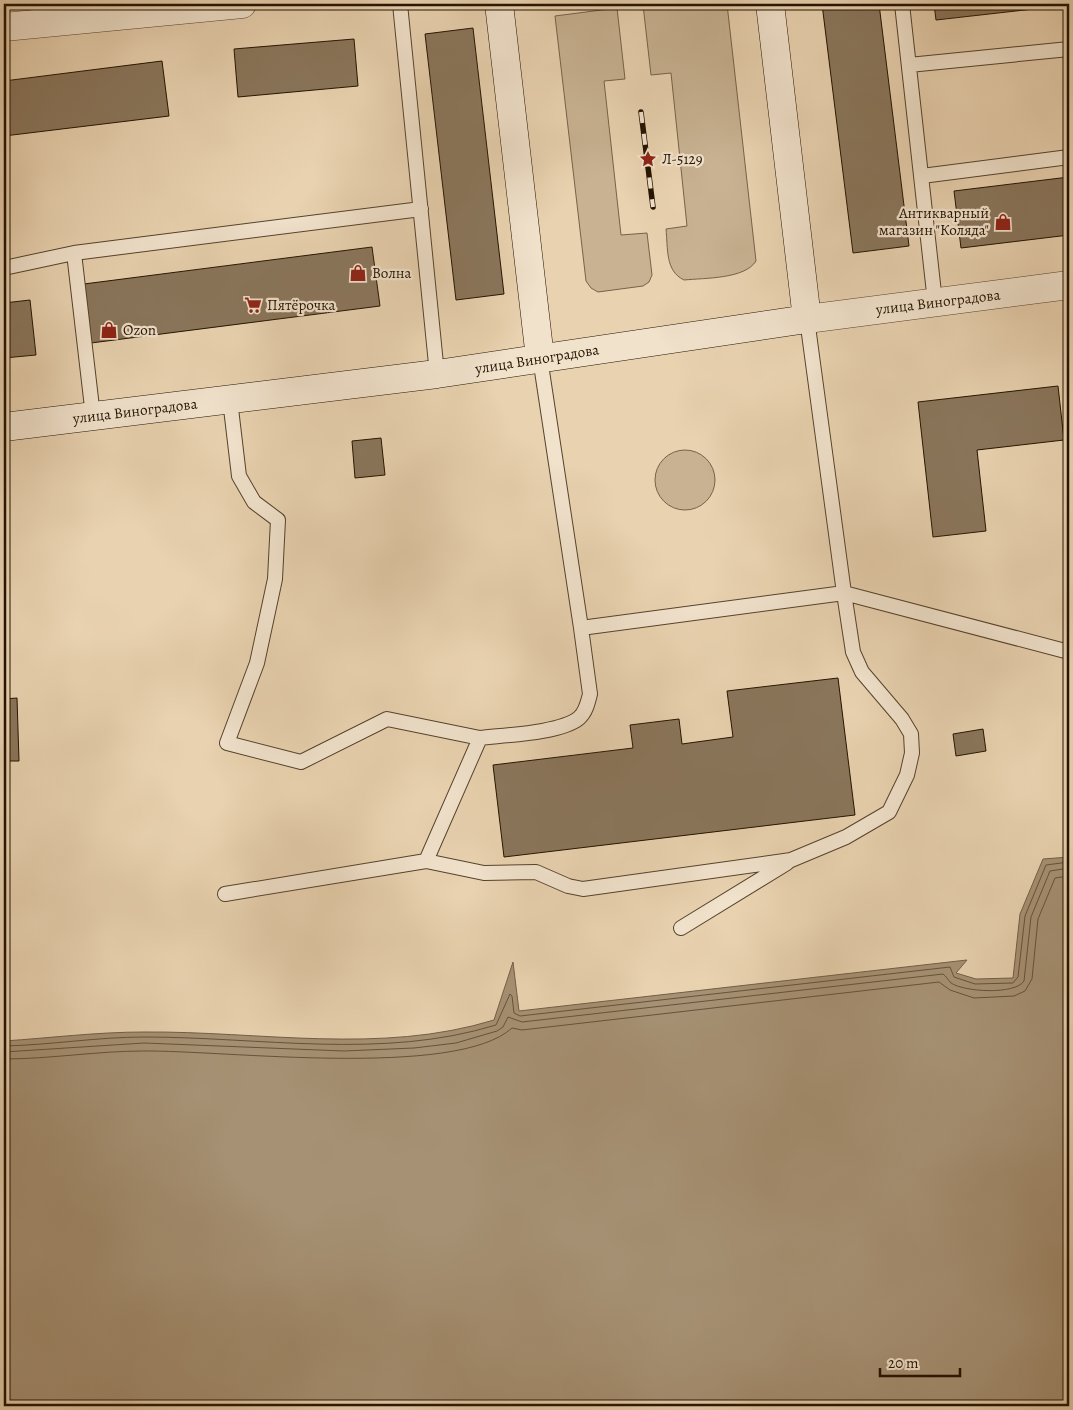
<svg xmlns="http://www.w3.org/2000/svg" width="1073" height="1410" font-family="Alegreya,serif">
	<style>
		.green { fill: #c8b292; stroke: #766249 }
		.water { fill: #a69174; stroke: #725f46 }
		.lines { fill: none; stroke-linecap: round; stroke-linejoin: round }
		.shore { stroke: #65523a; stroke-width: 1 }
		.building { fill: #8a765c; stroke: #241300 }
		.lane-casing { stroke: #55432c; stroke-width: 16 }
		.street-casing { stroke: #55432c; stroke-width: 29 }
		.secondary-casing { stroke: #241300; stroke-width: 29 }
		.lane { stroke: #f1e2cc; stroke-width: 14 }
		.street { stroke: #f1e2cc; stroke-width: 28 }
		.secondary { stroke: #f1e2cc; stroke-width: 28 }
		.rail-casing { stroke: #241300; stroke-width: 5.5 }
		.rail { stroke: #f1e2cc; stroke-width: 4; stroke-dasharray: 11; stroke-linecap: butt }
		.labels { text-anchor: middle; stroke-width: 4.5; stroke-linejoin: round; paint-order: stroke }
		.poi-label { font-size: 15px; fill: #241300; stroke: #f1e2cc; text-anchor: start }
		.street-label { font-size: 15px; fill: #241300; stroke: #f1e2cc }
	</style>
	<rect width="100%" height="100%" fill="#e9d2b0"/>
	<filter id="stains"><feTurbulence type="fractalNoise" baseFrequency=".004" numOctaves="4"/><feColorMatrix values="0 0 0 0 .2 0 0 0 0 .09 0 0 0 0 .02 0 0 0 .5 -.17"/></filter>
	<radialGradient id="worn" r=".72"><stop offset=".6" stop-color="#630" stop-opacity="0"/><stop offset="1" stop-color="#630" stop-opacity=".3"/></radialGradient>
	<path class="green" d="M654,4H727L756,261C745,279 705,278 684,280C665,271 668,248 666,229L687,226L671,73L651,75L643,5Z
		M617,8L625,79L604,81L621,235L647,233L652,275L649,282L643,286L598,292L591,288L586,281L555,16Z
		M655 480a30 30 0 1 1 60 0a30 30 0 1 1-60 0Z"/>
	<path class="water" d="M1069,857V1406H4V1041C50,1038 97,1032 144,1032C260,1031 380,1055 494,1020L513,962L519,1011L967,960L956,973L976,979L1013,978L1020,914L1043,859Z"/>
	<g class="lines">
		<path class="shore" d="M4,1046C51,1045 97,1037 144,1037C261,1037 382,1060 496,1025L510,994L512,996L514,1013L520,1016L950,967L954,977L975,984L1013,983L1018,977L1025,916L1046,865L1069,862
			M4,1052L144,1043L344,1051L414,1048L456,1043L497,1031L503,1027L508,1017L522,1022L943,974C946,976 948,980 951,983C964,992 1015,995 1024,981L1031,917L1050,871L1069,868
			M4,1059C50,1059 97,1051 143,1051C223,1050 456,1079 512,1028L522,1030L939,982L950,990L974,998L1014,996L1025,991L1032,979L1038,919L1055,878L1069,876"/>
	</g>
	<path class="building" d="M822,4H879L909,246L853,253Z
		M934,4H1069V5L936,20Z
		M473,28L504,294L456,300L425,34Z
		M354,39L358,86L238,97L234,49Z
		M162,61L169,116L4,136V81Z
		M1069,177V235L961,248L954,191Z
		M372,247L380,306L91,343L84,284Z
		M30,300L36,355L4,358V303Z
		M1058,386L1064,440L977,450L986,531L933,537L918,402Z
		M381,438L385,475L355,478L352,441Z
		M838,678L855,815L504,857L493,765L633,748L630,725L679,719L682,744L733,737L727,691Z
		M17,698L19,761H4V699Z
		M983,729L986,751L956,756L953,734Z"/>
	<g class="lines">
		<g class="lane-casing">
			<path id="lane" d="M400,4L437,374
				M902,4L935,302
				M909,65L1069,49
				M922,176L1069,157
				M74,253L93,416
				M4,268L74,253L421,209
				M540,358L581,628L844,593L807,319
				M230,400L239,476L254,502L278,520L275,579L257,663L227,743L301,762L387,719L480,738
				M426,861L484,873L536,872L568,886L583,889L791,860L846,837L889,812L907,775L912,753L911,734L902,719L862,672L853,652L844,593L1069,652
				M225,894L426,861L480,738C505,735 561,733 579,718C586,712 588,702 590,694L581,628
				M681,928L787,863"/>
		</g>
		<g class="street-casing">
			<path id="street" d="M4,27L242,4
				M807,319L1069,285"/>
		</g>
		<g class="secondary-casing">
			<path id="secondary" d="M499,4L540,358
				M4,427L437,374L807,319L770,4"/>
		</g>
		<use href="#lane" class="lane"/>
		<use href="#street" class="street"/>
		<use href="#secondary" class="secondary"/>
		<g class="rail-casing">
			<path id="rail" d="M641,112L653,207"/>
		</g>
		<use href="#rail" class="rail"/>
	</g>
	<defs>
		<g id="sight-bare" transform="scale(1.35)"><path d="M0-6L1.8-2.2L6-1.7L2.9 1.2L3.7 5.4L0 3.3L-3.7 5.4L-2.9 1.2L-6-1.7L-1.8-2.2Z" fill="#8f2418" stroke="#f1e2cc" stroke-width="2.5" paint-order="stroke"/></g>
		<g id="shop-bare" transform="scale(1.35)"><path d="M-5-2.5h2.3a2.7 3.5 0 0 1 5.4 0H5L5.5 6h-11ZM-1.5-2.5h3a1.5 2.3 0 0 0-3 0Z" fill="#8f2418" stroke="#f1e2cc" stroke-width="2.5" paint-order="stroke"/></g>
		<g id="supermarket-bare" transform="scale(1.35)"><path d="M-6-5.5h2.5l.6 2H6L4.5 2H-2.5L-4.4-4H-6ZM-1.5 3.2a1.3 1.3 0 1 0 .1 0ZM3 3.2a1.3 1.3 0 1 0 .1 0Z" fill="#8f2418" stroke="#f1e2cc" stroke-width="2.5" paint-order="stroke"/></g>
	</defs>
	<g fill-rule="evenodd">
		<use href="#sight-bare" x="648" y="159"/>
		<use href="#shop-bare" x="1003" y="222"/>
		<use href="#shop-bare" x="358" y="273"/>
		<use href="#supermarket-bare" x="253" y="305"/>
		<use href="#shop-bare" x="109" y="330"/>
	</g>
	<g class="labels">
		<g class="poi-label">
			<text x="662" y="164">Л-5129</text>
			<text x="989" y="218" text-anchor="end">Антикварный<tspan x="989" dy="17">магазин "Коляда"</tspan></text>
			<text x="372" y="278">Волна</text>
			<text x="267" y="310">Пятёрочка</text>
			<text x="123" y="335">Ozon</text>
		</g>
		<g class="street-label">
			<text transform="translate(938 302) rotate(-7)" y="5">улица Виноградова</text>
			<text transform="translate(537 359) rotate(-9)" y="5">улица Виноградова</text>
			<text transform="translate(135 411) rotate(-7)" y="5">улица Виноградова</text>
		</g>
	</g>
	<rect width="1073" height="1410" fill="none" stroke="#e9d2b0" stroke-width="20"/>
	<rect x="5" y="5" width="1063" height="1400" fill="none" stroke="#241300" stroke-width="2.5"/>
	<rect x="10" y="10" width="1053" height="1390" fill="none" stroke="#241300"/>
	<path d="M880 1368v8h80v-8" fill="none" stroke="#241300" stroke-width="2.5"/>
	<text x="888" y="1368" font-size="15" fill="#241300" stroke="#f1e2cc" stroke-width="4" paint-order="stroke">20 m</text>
	<rect width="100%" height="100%" filter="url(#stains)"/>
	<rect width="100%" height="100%" fill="url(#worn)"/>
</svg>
